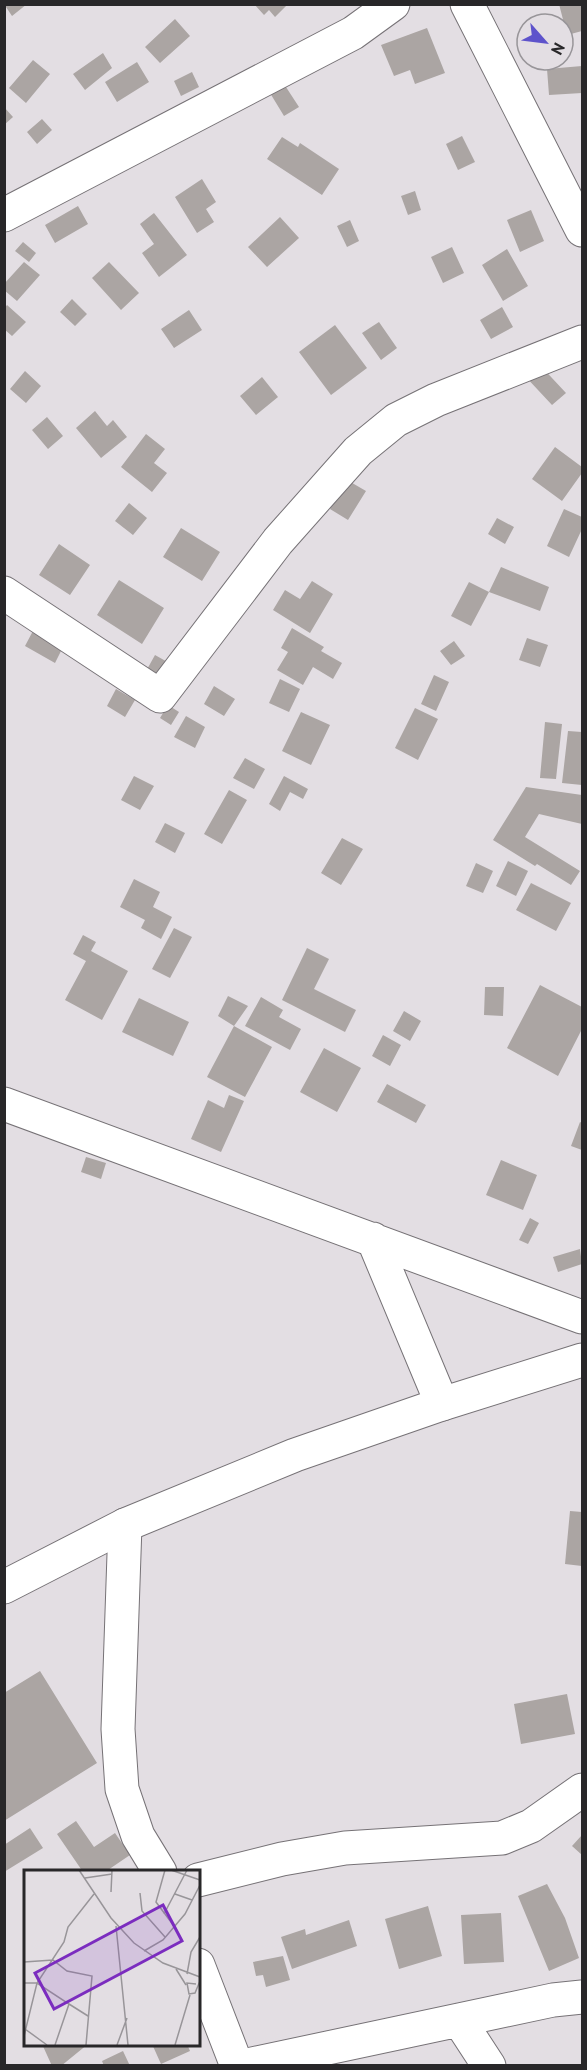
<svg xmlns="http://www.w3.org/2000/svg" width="587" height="2070" font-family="'PT Sans',sans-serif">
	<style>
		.building { fill: #aba5a3 }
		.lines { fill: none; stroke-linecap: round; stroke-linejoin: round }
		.minor-casing { stroke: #767276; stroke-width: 35 }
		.trunk-casing { stroke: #767276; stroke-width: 35 }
		.minor { stroke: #fff; stroke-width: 33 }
		.trunk { stroke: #fff; stroke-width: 33 }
		.inset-road { fill: none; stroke: #989599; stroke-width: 1.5 }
		.view { fill: #7b2cbf; fill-opacity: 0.15; stroke: #7b2cbf; stroke-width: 3 }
		.inset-edge { fill: none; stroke: #282729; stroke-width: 3 }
	</style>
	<rect width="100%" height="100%" fill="#e3dee3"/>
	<path class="building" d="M4,4H27L12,16Z
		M254,4H288L275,17L269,10L264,15Z
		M559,4H582V31L567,35Z
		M175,19L190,36L160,63L145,47Z
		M427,28L445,73L415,84L410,70L394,76L381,45Z
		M103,53L112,68L85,90L73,74Z
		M33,60L50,74L26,103L9,88Z
		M137,62L149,82L117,102L105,82Z
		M582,66V93L549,95L547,69Z
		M192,72L199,87L181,96L174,81Z
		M284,84L299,107L284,116L270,93Z
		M4,107L13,117L4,125Z
		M42,119L52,130L37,144L27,132Z
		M462,136L475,162L458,170L446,144Z
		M282,137L298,147L300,143L339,169L322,195L267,159Z
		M202,179L216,202L206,209L214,222L197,233L175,197Z
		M415,191L421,210L408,215L401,196Z
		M78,206L88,224L55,243L45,225Z
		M531,210L544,241L520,252L507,220Z
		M154,213L187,255L159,277L142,253L154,244L140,224Z
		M280,217L299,238L267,267L248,247Z
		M350,220L359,241L347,247L337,226Z
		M23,242L36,253L29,262L15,251Z
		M452,247L464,273L443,283L431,257Z
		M507,249L528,286L503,301L482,265Z
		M24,262L40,275L17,301L4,290V284Z
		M109,262L139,293L121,310L92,278Z
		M72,299L87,314L75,326L60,312Z
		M7,305L26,322L12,336L4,329V309Z
		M502,307L513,327L491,339L480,320Z
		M189,310L202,330L174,348L161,329Z
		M379,322L397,348L381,360L362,333Z
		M335,325L367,368L331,395L299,352Z
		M538,363L566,393L552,405L524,375Z
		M25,371L41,386L26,403L10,389Z
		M262,377L278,397L256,415L240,396Z
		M95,411L107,426L113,420L127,437L101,458L76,428Z
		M47,417L63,436L48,449L32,430Z
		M146,434L165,449L154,463L167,473L152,492L121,467Z
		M555,447L582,467V473L562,501L532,479Z
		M347,480L366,491L348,520L330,509Z
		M129,503L147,518L133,535L115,521Z
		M564,509L582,517V529L569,557L547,546Z
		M497,518L514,527L505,544L488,534Z
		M181,528L220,552L202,581L163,557Z
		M59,544L90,565L70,595L39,575Z
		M501,567L549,587L540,611L489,592L471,626L451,616L469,582L489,592Z
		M119,580L164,608L142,644L97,615Z
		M312,581L333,594L310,633L273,610L285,590L300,599Z
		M292,628L324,647L321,651L342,663L333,679L313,667L303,685L277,670L288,652L281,648Z
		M34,629L64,645L55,663L25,646Z
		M527,638L548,645L540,667L519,660Z
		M454,641L465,656L451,665L440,651Z
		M155,655L171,664L160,683L145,673Z
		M434,675L449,682L436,711L421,704Z
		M280,679L300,689L289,712L269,703Z
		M214,686L235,699L224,716L204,704Z
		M116,689L135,700L125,717L107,706Z
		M168,705L179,712L171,725L160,718Z
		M415,708L438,719L418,760L395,748Z
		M301,712L330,725L311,765L282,751Z
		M186,716L205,727L195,748L174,737Z
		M545,722L562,724L556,779L540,778Z
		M568,731L582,732V785L562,783Z
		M245,758L265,769L254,789L233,778Z
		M134,776L154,786L140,810L121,800Z
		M284,776L308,789L303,799L290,792L280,811L269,804Z
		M526,787L582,795V824L539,814L525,837L580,871L571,885L537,864L535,866L493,840Z
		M229,790L247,800L222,844L204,834Z
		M165,823L185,833L175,853L155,842Z
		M342,838L363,849L341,885L321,873Z
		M508,861L528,871L516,896L496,886Z
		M476,863L493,871L483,893L466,886Z
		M134,879L160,892L153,907L172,917L161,939L141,928L145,920L120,907Z
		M531,883L571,903L556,931L516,910Z
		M174,928L192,937L170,978L152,969Z
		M83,935L96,942L91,951L128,971L102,1020L65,1000L86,961L73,954Z
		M307,948L329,959L314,989L356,1010L345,1032L282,1000Z
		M540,985L582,1007V1029L558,1076L507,1048Z
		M485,987H504L503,1016L484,1015Z
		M228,996L248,1006L234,1026L218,1016Z
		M261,997L283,1010L279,1017L301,1029L290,1050L245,1026Z
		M139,998L189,1022L173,1056L122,1032Z
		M404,1011L421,1021L410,1041L393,1031Z
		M234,1026L272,1047L245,1097L207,1077Z
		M383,1035L401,1045L390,1066L372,1056Z
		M324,1048L361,1068L337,1112L300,1092Z
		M387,1084L426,1105L416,1123L377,1102Z
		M229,1095L244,1101L221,1152L191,1139L208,1100L224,1108Z
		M580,1122L582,1123V1150L571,1146Z
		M86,1157L106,1163L101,1179L81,1172Z
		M501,1160L537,1175L523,1210L486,1195Z
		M530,1218L539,1223L528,1244L519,1240Z
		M580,1249L582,1264L558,1272L553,1257Z
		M570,1511L582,1512V1566L565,1564Z
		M40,1671L97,1763L4,1821V1693Z
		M567,1694L575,1734L521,1744L514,1704Z
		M76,1821L94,1847L115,1833L130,1855L105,1872H83L57,1834Z
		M30,1828L43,1848L4,1872V1845Z
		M582,1835V1855L572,1846Z
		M547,1884L565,1918L579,1958L549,1971L518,1896Z
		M428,1906L442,1956L399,1969L385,1919Z
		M501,1913L504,1962L464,1964L461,1915Z
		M349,1920L357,1946L292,1969L281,1937L305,1929L306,1935Z
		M283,1956L290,1980L266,1987L263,1975L256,1976L253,1962Z
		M42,2044H88L61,2066H52Z
		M152,2044H187L190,2051L161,2064Z
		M123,2051L130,2066H104L102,2061Z"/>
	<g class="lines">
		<g class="minor-casing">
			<path id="minor" d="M467,4L582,230
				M4,215L353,33L393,4
				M4,593L160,696L278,541L358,451L396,420L436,400L582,342
				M4,1104L582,1317
				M373,1239L442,1404
				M125,1525L118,1729L122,1789L138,1836L160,1872
				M198,1880L282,1859L345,1848L502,1838L531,1826L582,1790
				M198,1965L237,2066
				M459,2020L489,2066
				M243,2066L553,2000L582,1997"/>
		</g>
		<g class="trunk-casing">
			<path id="trunk" d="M4,1587L125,1525L295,1455L442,1404L582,1360"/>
		</g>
		<use href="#minor" class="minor"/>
		<use href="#trunk" class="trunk"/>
	</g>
	<g transform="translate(24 1870)">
		<rect width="176" height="176" fill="#e3dee3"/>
		<path class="inset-road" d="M55,0L87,48L110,73L139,93L176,107M141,0L132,32L150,56M147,0L176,10M61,8L88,4M87,22L88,0M116,23L118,41L141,67M151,24L168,30M140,44L163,0M92,56L104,175M120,81L139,70L161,44L176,15M0,92L29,90L43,101L68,106L62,175M152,99L162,115M163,104L167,82L176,67M0,113H13L45,134L31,175M172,114L163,113L165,124L171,123L176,111M45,134L64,146M1,159L23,175M0,166L13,113L40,72L44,57L70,24M93,175L103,148M151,175L166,125"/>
		<path class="view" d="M139,35L158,71L30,139L11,103Z"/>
		<rect width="176" height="176" class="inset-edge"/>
	</g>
	<rect width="587" height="2070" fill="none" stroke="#282729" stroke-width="12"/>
	<g transform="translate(545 42) rotate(118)"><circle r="28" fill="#e3dee3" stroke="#989599" stroke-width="1.5"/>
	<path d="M0-4.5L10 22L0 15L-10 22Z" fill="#5e53cb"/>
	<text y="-9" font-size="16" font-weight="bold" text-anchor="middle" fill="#282729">N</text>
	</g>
</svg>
